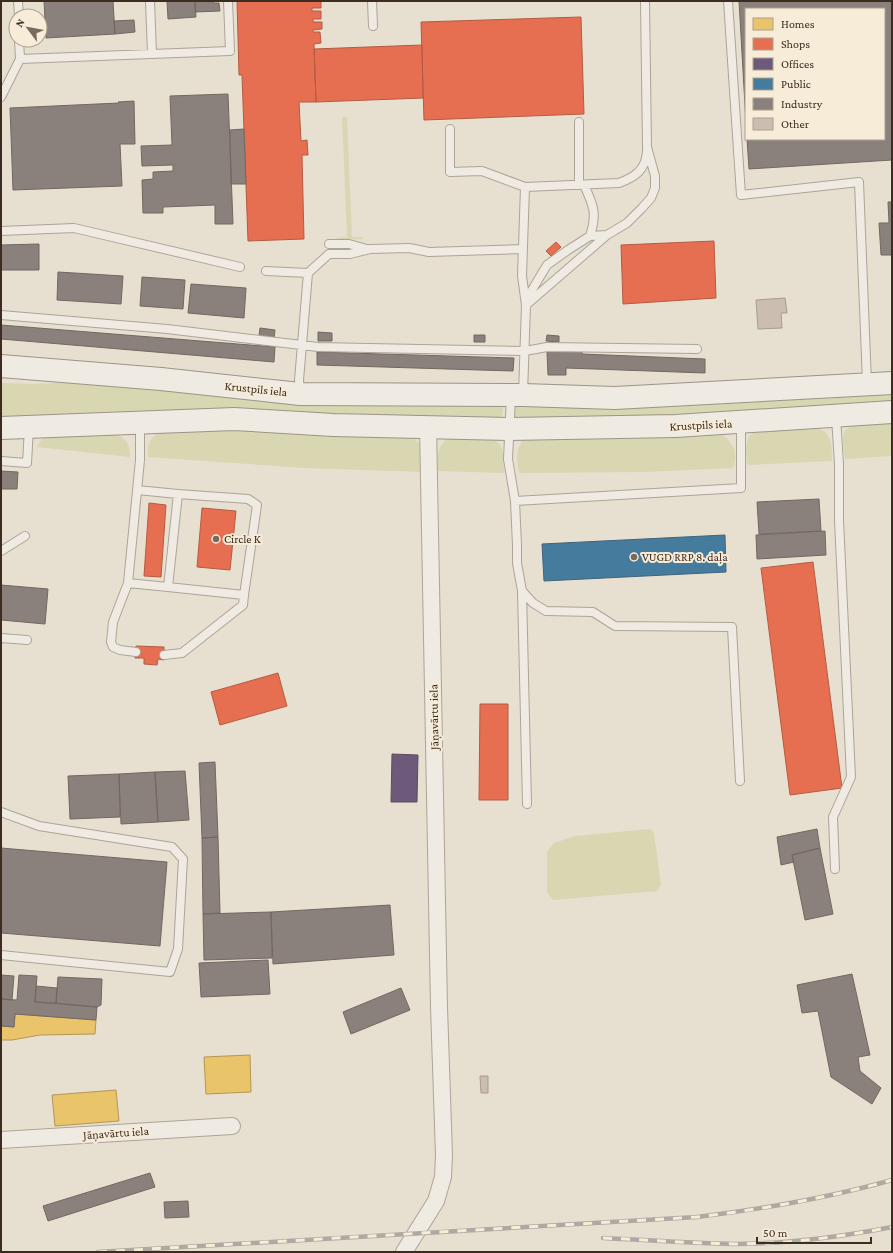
<svg xmlns="http://www.w3.org/2000/svg" width="893" height="1253" font-family="'Crimson Pro',serif">
	<style>
		.green { fill: #d8d7b2 }
		.homes { fill: #e9c46a; stroke: #b59654 }
		.shops { fill: #e76f51; stroke: #b45b42 }
		.offices { fill: #6d597a; stroke: #5f4c5f }
		.public { fill: #457b9d; stroke: #436378 }
		.industry { fill: #8a817c; stroke: #736860 }
		.building { fill: #ccbdb1; stroke: #a89b8f }
		.lines { fill: none; stroke-linecap: round; stroke-linejoin: round }
		.service-casing { stroke: #ada498; stroke-width: 10 }
		.minor-casing { stroke: #ada498; stroke-width: 18 }
		.secondary-casing { stroke: #9c9488; stroke-width: 24 }
		.service { stroke: #efeae2; stroke-width: 8 }
		.minor { stroke: #efeae2; stroke-width: 16 }
		.secondary { stroke: #efeae2; stroke-width: 22 }
		.rail-casing { stroke: #aea9a2; stroke-width: 4.5 }
		.rail { stroke: #f7ecd7; stroke-width: 3; stroke-dasharray: 9; stroke-linecap: butt }
		.poi-dot { fill: #786b5e; stroke: #f7ecd7; stroke-width: 1.5 }
		.labels { text-anchor: middle; stroke-width: 4; stroke-linejoin: round; paint-order: stroke }
		.street-label { font-size: 12px; fill: #3d2c20; stroke: #f7ecd7 }
		.poi-label { font-size: 12px; fill: #3d2c20; stroke: #f7ecd7; text-anchor: start }
	</style>
	<rect width="100%" height="100%" fill="#e7dfd0"/>
	<path class="green" d="M342,117H347L352,237H364L362,239L338,240L336,238L347,237Z
		M78,382L499,405L503,407L502,416L498,419L1,421V383L35,384Z
		M892,391V404L631,420L514,419V406H587Z
		M892,422V456L845,459C845,452 841,440 844,433C850,420 879,423 892,422Z
		M199,427L413,437C426,449 424,455 423,472L305,468L148,457C148,453 147,445 150,441C157,428 186,428 199,427Z
		M813,428C832,429 832,445 832,461L747,465C746,451 743,438 757,430Z
		M112,433C124,436 131,444 130,457L37,447L42,439L46,436Z
		M721,434C733,441 739,455 733,468L646,472L519,473C516,457 515,445 529,435L584,439H627Z
		M452,436C486,437 507,429 504,473L437,471C438,455 436,444 452,436Z
		M650,829L654,833L661,885L657,891L553,900L547,892V852L554,843L575,836Z"/>
	<path class="homes" d="M15,1014L96,1020L95,1034L40,1035L12,1040H1V1026L14,1027Z
		M250,1055L251,1092L206,1094L204,1057Z
		M116,1090L119,1121L55,1126L52,1095Z"/>
	<path class="shops" d="M237,1H321V8H312V11H321V19H313V22H322V29L313,30V32H320L321,43L314,44L316,102H299L301,141L307,140L308,155H302L304,239L248,241L242,75H239Z
		M581,17L584,114L424,120L421,22Z
		M422,45L423,98L316,102L314,49Z
		M714,241L716,298L623,304L621,245Z
		M556,242L561,247L551,256L546,251Z
		M149,503L166,505L161,577L144,576Z
		M202,508L236,511L230,570L197,567Z
		M813,562L842,788L790,795L761,568Z
		M136,646L164,647V660L158,659L157,665L144,664V658H135Z
		M278,673L287,706L220,725L211,692Z
		M480,704H508V800H479Z"/>
	<path class="offices" d="M392,754L418,755L417,802H391Z"/>
	<path class="public" d="M725,535L726,572L544,581L542,544Z"/>
	<path class="industry" d="M44,1H113L115,34L46,38Z
		M167,1H195L196,17L168,19Z
		M195,1H213L214,3H219L220,11L195,12Z
		M739,1H892V160L749,169L747,139H884V9H746V123Z
		M134,20L135,32L115,34L114,21Z
		M228,94L233,224H215V205L163,207V213H143L142,180L153,179V172L173,171V165L142,166L141,146L172,145L170,96Z
		M134,101L135,144H120L122,186L13,190L10,108L119,103L118,102Z
		M244,129L246,184H231L230,130Z
		M888,202H892V255H881L879,223H889Z
		M39,244V270H1V245Z
		M58,272L123,276L121,304L57,300Z
		M142,277L185,280L183,309L140,306Z
		M191,284L246,288L244,318L188,313Z
		M1,325L275,347L274,362L1,339Z
		M260,328L275,330L274,338L259,336Z
		M318,332L332,333V341H318Z
		M474,335H485V342H474Z
		M547,335L559,336V342L546,341Z
		M582,351V354L705,359V373L566,368V375H548L547,352Z
		M317,352L514,358L513,371L317,365Z
		M1,471L18,472L17,489H1Z
		M819,499L821,531L759,534L757,502Z
		M825,531L826,555L757,559L756,535Z
		M1,585L48,589L45,624L1,620Z
		M215,762L218,837L202,838L199,763Z
		M185,771L189,820L158,822L155,772Z
		M155,772L158,822L121,824L119,774Z
		M119,774L120,817L70,819L68,776Z
		M817,829L820,848L792,855L794,862L781,865L777,837Z
		M218,837L220,913L203,914L202,838Z
		M1,848L167,862L160,946L1,933Z
		M820,848L833,914L805,920L792,855Z
		M390,905L394,955L273,964L271,912Z
		M271,912L272,958L204,960L203,914Z
		M268,960L270,994L201,997L199,963Z
		M852,974L870,1055L858,1057L860,1071L881,1088L872,1104L831,1077L818,1011L802,1013L797,985Z
		M1,975L14,976L12,1000L1,999Z
		M19,975L37,976L35,1002L97,1007L96,1020L15,1014L14,1027L1,1026V999L17,1000Z
		M58,977L102,979L101,1005L97,1007L56,1003Z
		M36,986L57,988L56,1003L35,1002Z
		M401,988L410,1010L351,1034L343,1012Z
		M150,1173L155,1187L48,1221L43,1206Z
		M188,1201L189,1217L165,1218L164,1202Z"/>
	<path class="building" d="M785,298L787,313H781L782,328L758,329L756,300Z
		M480,1076H488V1093H481Z"/>
	<g class="lines">
		<g class="service-casing">
			<path id="service" d="M18,1L19,16
				M150,1L152,54
				M372,1L373,26
				M728,1L741,195L859,182L867,383
				M20,59L230,51L228,1
				M1,97L20,59L19,40
				M450,129V172L482,171L525,187
				M579,185V122
				M584,185C594,206 597,214 590,236
				M1,231L74,228L240,267
				M329,244H349L367,249
				M266,271L308,273
				M527,302L529,295L547,265L568,250L590,236L607,235
				M526,305L607,235L627,223L642,208L651,198L655,188V176L647,147L645,1
				M1,315L167,329L318,347L525,351L547,347L697,349
				M300,393L299,380L308,273L329,254H350L370,249L409,248L429,252L523,249
				M523,394L526,305L522,276L525,187L619,183C635,177 646,170 647,151
				M511,396L508,459L515,501L741,488V424
				M1,461L27,463L29,428
				M137,490L178,494L248,499L257,505L244,595L168,587L178,494
				M515,501L517,545V563L522,591L533,603L546,611L593,612L615,626L732,627L740,781
				M1,551L25,536
				M128,583L168,587
				M522,591L527,804
				M1,638L27,640
				M136,652L120,650L113,647L111,642L113,622L128,583L140,460V423
				M164,655L182,653L243,605L244,595
				M1,812L39,826L172,847L183,859L178,949L170,972L1,955
				M835,869L833,817L851,777L839,520V464L836,417"/>
		</g>
		<g class="minor-casing">
			<path id="minor" d="M1,1140L232,1126
				M404,1252L436,1201L443,1177L444,1155L439,1007L428,426"/>
		</g>
		<g class="secondary-casing">
			<path id="secondary" d="M1,366L161,379L300,394L523,395L615,398L892,383
				M1,428L234,419L333,425L509,429L676,426L892,412"/>
		</g>
		<use href="#service" class="service"/>
		<use href="#minor" class="minor"/>
		<use href="#secondary" class="secondary"/>
		<g class="rail-casing">
			<path id="rail" d="M603,1238C647,1240 690,1243 734,1244C787,1244 840,1237 892,1227
				M98,1252L697,1217C763,1209 828,1198 892,1180"/>
		</g>
		<use href="#rail" class="rail"/>
	</g>
	<g class="poi-dot">
		<circle cx="216" cy="539" r="4"/>
		<circle cx="634" cy="557" r="4"/>
	</g>
	<g class="labels">
		<g class="street-label">
			<text transform="translate(256 389) rotate(6)" y="4">Krustpils iela</text>
			<text transform="translate(701 425) rotate(-3)" y="4">Krustpils iela</text>
			<text transform="translate(434 717) rotate(-91)" y="4">Jāņavārtu iela</text>
			<text transform="translate(116 1133) rotate(-4)" y="4">Jāņavārtu iela</text>
		</g>
		<g class="poi-label">
			<text x="224" y="543">Circle K</text>
			<text x="642" y="561">VUGD RRP 8. daļa</text>
		</g>
	</g>
	<rect width="893" height="1253" fill="none" stroke="#3d2c20" stroke-width="4"/>
	<rect x="745" y="8" width="140" height="132" fill="#f7ecd7" stroke="#ad9f8e"/>
	<rect x="753" y="18" width="20" height="12" fill="#e9c46a" stroke="#ad9f8e"/>
	<text x="781" y="28" font-size="12" fill="#3d2c20">Homes</text>
	<rect x="753" y="38" width="20" height="12" fill="#e76f51" stroke="#ad9f8e"/>
	<text x="781" y="48" font-size="12" fill="#3d2c20">Shops</text>
	<rect x="753" y="58" width="20" height="12" fill="#6d597a" stroke="#ad9f8e"/>
	<text x="781" y="68" font-size="12" fill="#3d2c20">Offices</text>
	<rect x="753" y="78" width="20" height="12" fill="#457b9d" stroke="#ad9f8e"/>
	<text x="781" y="88" font-size="12" fill="#3d2c20">Public</text>
	<rect x="753" y="98" width="20" height="12" fill="#8a817c" stroke="#ad9f8e"/>
	<text x="781" y="108" font-size="12" fill="#3d2c20">Industry</text>
	<rect x="753" y="118" width="20" height="12" fill="#ccbdb1" stroke="#ad9f8e"/>
	<text x="781" y="128" font-size="12" fill="#3d2c20">Other</text>
	<g transform="translate(28 28) rotate(302)"><circle r="19" fill="#f7ecd7" stroke="#ad9f8e"/>
	<path d="M0-3L7 15L0 10L-7 15Z" fill="#786b5e"/>
	<text y="-6" font-size="11" font-weight="bold" text-anchor="middle" fill="#3d2c20">N</text>
	</g>
	<path d="M757 1237v6h114v-6" fill="none" stroke="#3d2c20" stroke-width="2"/>
	<text x="763" y="1237" font-size="12" fill="#3d2c20" stroke="#f7ecd7" stroke-width="3" paint-order="stroke">50 m</text>
</svg>
